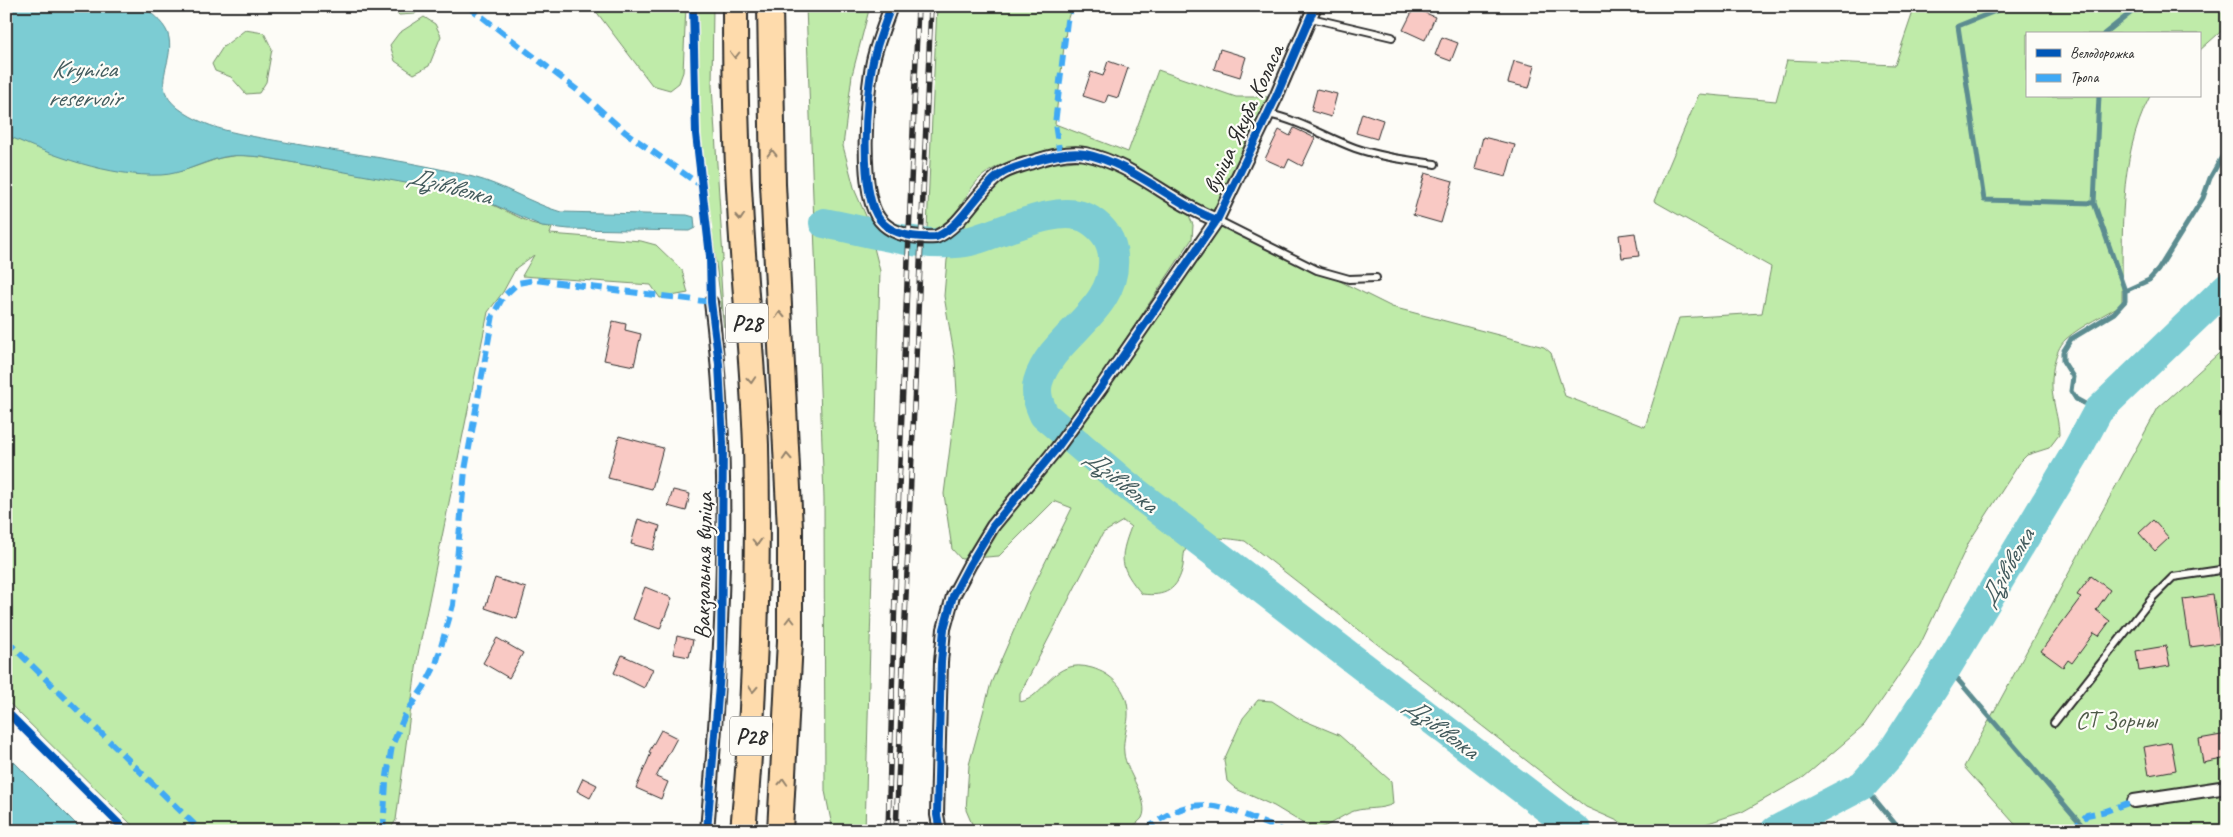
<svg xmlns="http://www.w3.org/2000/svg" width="2233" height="837" font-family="Caveat,sans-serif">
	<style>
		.green { fill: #bfeba9; stroke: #758b6a }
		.water { fill: #7bccd3; stroke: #5b8c90 }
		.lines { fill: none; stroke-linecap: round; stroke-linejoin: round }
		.stream { stroke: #5b8c90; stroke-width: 5 }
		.river { stroke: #7bccd3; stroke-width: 30 }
		.building { fill: #f9c9c4; stroke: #2b2b2b }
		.lane-casing { stroke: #2b2b2b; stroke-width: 10 }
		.street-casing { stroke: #2b2b2b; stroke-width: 16 }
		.highway-casing { stroke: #2b2b2b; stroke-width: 28 }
		.path { stroke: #2b2b2b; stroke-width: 3; stroke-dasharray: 1 4; stroke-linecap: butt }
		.lane { stroke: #fdfcf7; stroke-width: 6 }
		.street { stroke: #fdfcf7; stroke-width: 12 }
		.highway { stroke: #fedbac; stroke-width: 24 }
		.rail-casing { stroke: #2b2b2b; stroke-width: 5.5 }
		.rail { stroke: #fdfcf7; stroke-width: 4; stroke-dasharray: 11; stroke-linecap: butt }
		.quiet { stroke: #3fa9f5; stroke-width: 6; stroke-dasharray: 12 6; stroke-linecap: butt }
		.cycleway-casing { stroke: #fdfcf7; stroke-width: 11 }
		.cycleway { stroke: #0057b8; stroke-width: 8 }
		.oneway { stroke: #94836c }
		.labels { text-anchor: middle; stroke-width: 4.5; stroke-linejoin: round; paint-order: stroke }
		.shield { fill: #fdfcf7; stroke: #6a6a68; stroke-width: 1 }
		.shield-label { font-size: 22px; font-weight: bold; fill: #2b2b2b }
		.street-label { font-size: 24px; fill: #2b2b2b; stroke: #fdfcf7 }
		.park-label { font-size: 24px; fill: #505b4a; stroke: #fdfcf7 }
		.water-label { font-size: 25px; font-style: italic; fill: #435b5d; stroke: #fdfcf7 }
	</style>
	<rect width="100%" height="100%" fill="#fdfcf7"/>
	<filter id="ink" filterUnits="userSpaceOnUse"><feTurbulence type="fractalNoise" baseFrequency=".02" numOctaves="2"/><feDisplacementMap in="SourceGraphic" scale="10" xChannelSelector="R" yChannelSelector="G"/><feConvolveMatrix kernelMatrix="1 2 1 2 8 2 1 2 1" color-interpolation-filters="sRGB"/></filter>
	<g filter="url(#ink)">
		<path class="green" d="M390,6H422L415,14L399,15Z
			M592,6H686L683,72L679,83L670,90L652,85Z
			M698,6H713L712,86L723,258L720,263L724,327L700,136Z
			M806,6H870L852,75L843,146L855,191L866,216L880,271L865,831H830L832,826L825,791L824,498Z
			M937,6H1072L1067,21L1055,124L1128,152L1158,70L1236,97H1276L1212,216L1073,147C1044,150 1010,157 985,174C964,188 956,232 927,229Z
			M1915,6H2227V26L2199,51V34H2027V96H2150C2117,161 2123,233 2122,304C2105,315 2082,325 2066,339C2053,351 2050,381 2053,397C2055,411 2059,422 2059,435L2049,448L2027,455L2021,461L1969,542L1920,645L1864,726L1804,777L1742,812L1684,831L1638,830L1586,807L1245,541C1232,539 1200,534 1189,544C1183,550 1184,558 1183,566C1178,590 1165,597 1142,594C1119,567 1119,559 1131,527L1123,521L1103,533L1020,694V702C1045,698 1052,656 1092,668C1112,674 1127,689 1128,711C1129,725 1122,739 1124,753C1125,771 1151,801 1142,818C1139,822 1132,827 1128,831H975L966,810L969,765L991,683L1031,591L1072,508L1054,501L999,556L961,559L952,549L944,494L957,393L955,360L944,296L947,260L960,225L988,189L1010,172L1047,164L1085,160L1121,172L1188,213L1193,225L1192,239L1099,379L1100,388L1217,220L1392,307L1544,347L1551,353L1565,396L1645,427L1679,318L1762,313L1771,267L1654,201L1699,94L1776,101L1787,60L1895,65Z
			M424,17L435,24L441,36L429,66L414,74L395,61L390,45L399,33Z
			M245,30L264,33L272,49L266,82L259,93L246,94L231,77L215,71L212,64L223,47Z
			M6,135L67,158L107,169L182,171L220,158L239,155L262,157L447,189L472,195L531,223L552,228L550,234L641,241L656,245L682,270L688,293L660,298L651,285L522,276L534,255L516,268L503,292L488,312L418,654L396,820L389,831H138L6,700Z
			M2227,346V831H2021L1964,767L2158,408Z
			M1258,700L1272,701L1298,718L1339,735L1391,781L1393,804C1380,810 1368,807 1354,811C1340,816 1329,827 1314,830L1274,806L1236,789L1227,781L1224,760L1243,718Z"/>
		<path class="water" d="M6,6H143C153,15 167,25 169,38C174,65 149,85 178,108C209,132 253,136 290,143C350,154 414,161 473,177C504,185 530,203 561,212L687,215L694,217L695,228L689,231L569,229L542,226L472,195L262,157C248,156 234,154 220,158C200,163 182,174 161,175C109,177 53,156 6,135Z
			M6,754L83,831H6Z"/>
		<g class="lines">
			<path class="stream" d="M2008,6L1958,26L1984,200L2094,203L2125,291
				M2104,34L2139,6
				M2094,203L2099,96
				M2098,411L2076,399L2071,391L2073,377L2063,361V352L2071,339L2114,313L2125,301V291L2149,280L2158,270L2203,198L2210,178L2227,148
				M1947,667L2087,831
				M1863,785L1901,831"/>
			<path class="river" d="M824,223C868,231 927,250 970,241C1003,233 1060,201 1090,220C1104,229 1112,240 1113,256C1118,312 1052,334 1038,382C1035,394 1039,404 1044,415L1125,484L1577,831
				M1775,831L1863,785L1892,752L1947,667L2075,454L2098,411L2227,287"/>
		</g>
		<path class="building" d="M1414,8L1435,17L1425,40L1403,30Z
			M1442,37L1458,43L1451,61L1435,55Z
			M1220,49L1246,57L1240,77L1214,69Z
			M1108,61L1128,68L1118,98L1108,95L1105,103L1083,96L1091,72L1103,76Z
			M1514,61L1535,66L1529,88L1508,83Z
			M1317,89L1337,94L1331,117L1311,111Z
			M1362,113L1383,120L1377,139L1356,133Z
			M1294,128L1315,138L1302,166L1289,159L1285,168L1265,159L1279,130L1290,136Z
			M1483,137L1515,145L1506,177L1475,169Z
			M1425,173L1453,181L1441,223L1413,215Z
			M1635,233L1639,256L1622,258L1619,235Z
			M613,321L626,324L625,330L641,334L634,366L604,360Z
			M619,436L663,448L652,489L608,478Z
			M673,490L690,494L686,511L668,506Z
			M638,519L660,526L653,550L631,544Z
			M2153,520L2169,538L2155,551L2139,533Z
			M2091,576L2110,590L2096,610L2110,621L2099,636L2094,633L2072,663L2068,660L2063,667L2041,651L2081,597L2077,595Z
			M495,578L526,588L517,619L485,608Z
			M645,587L672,598L660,629L633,619Z
			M2213,595L2220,643L2190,647L2183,599Z
			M677,636L693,640L689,657L673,654Z
			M497,638L523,653L509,678L483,663Z
			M2166,646L2170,666L2139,671L2136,651Z
			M622,655L653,669L644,688L614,673Z
			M661,730L677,738L656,777L668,782L661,799L636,788L651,753L649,752Z
			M2227,734V758L2203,763L2199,739Z
			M2171,742L2176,770L2149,775L2144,747Z
			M583,778L597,785L590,798L577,791Z"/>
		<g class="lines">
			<g class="lane-casing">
				<path id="lane" d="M1311,18L1392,37
					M1268,114C1299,120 1325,137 1355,148C1381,157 1408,160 1435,164
					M1217,220L1317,270L1349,279L1376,278
					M6,711L126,831
					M2054,723L2153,597L2173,577L2227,569"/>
			</g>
			<g class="street-casing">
				<path id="street" d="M891,6C885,24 877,43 873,61C866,94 858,194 880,220C893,236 917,238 936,237C963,225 975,194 998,176C1008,168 1021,166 1032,162C1047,157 1070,151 1085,154C1134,164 1171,203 1217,220
					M2134,801L2227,787
					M707,831C722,655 733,477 711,302
					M940,831L937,815L941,662L944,629L953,596L970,564L993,526L1057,448L1100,389L1217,220L1276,97L1315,6"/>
			</g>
			<g class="highway-casing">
				<path id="highway" d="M735,6C735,73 736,139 740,205C744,285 753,365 756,445C759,574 755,702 743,831
					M770,6L773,184L790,529V641L780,831"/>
			</g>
			<path class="path" d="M710,256L711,290
				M882,831V822
				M908,831V819"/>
			<use href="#lane" class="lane"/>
			<use href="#street" class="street"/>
			<use href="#highway" class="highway"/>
			<g class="rail-casing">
				<path id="rail" d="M888,831L896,563L918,6
					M896,831L931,6"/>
			</g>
			<use href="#rail" class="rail"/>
			<path class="quiet" d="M468,6L581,93L625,132L703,187
				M1060,156L1055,124L1067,21L1072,6
				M6,640L201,831
				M383,831L386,782L392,746L405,715L424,687L436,664L453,605L465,470L493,315L503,297L518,283L535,280L711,302
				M1145,831C1197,786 1228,809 1283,831
				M2071,831L2087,815L2106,811L2134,801"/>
			<g class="cycleway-casing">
				<path id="cycleway" d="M693,6L696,134L710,256L711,302L719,364L723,443L721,661L707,831
					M891,6C885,24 877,43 873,61C866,94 858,194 880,220C893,236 917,238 936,237C963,225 975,194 998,176C1008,168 1021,166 1032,162C1047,157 1070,151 1085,154C1134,164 1171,203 1217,220
					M6,711L126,831
					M940,831L937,815L941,662L944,629L953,596L970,564L993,526L1057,448L1100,389L1217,220L1276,97L1315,6"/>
			</g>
			<use href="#cycleway" class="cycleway"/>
		</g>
		<defs><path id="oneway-chevron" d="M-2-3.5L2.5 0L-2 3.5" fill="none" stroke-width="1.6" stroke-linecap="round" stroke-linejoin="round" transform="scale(1.25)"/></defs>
		<g class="oneway">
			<use href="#oneway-chevron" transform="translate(735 55) rotate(90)"/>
			<use href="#oneway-chevron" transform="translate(772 153) rotate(-91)"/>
			<use href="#oneway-chevron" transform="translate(740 217) rotate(86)"/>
			<use href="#oneway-chevron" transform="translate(780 315) rotate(-93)"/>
			<use href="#oneway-chevron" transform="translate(751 380) rotate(86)"/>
			<use href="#oneway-chevron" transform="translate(787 457) rotate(-93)"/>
			<use href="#oneway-chevron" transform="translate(757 542) rotate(89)"/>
			<use href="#oneway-chevron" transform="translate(790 620) rotate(-90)"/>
			<use href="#oneway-chevron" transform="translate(753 689) rotate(93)"/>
			<use href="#oneway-chevron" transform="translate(783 782) rotate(-87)"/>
		</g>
	</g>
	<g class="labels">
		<g class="shield">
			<rect x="726" y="303.5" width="42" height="39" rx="4"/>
			<rect x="730" y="716.5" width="42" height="39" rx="4"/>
		</g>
		<g class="shield-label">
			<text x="747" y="331">Р28</text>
			<text x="751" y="744">Р28</text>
		</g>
		<g class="street-label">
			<text transform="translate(1243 119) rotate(-65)" y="8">вуліца Якуба Коласа</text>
			<text transform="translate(703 566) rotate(-89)" y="8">Вакзальная вуліца</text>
		</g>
		<g class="park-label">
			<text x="2116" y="728">СТ Зорны</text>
		</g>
		<g class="water-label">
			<text x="84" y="77">Krynica<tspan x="84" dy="29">reservoir</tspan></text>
			<text transform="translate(450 185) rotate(15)" y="9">Дзівівелка</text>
			<text transform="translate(1122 480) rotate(39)" y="9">Дзівівелка</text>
			<text transform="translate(2006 567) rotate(-60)" y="9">Дзівівелка</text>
			<text transform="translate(1442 727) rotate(37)" y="9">Дзівівелка</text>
		</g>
	</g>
	<rect width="2233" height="837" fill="none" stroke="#fdfcf7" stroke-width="25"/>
	<rect x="12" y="12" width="2208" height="812" fill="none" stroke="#2b2b2b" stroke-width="2" filter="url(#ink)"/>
	<rect x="2026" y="32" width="175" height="65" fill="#fdfcf7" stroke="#a9a8a5"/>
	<rect x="2036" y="49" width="25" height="8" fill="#0057b8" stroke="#a9a8a5"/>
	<text x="2070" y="58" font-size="15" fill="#2b2b2b">Велодорожка</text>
	<rect x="2036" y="74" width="25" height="8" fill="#3fa9f5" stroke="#a9a8a5"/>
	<text x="2070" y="82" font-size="15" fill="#2b2b2b">Тропа</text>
</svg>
